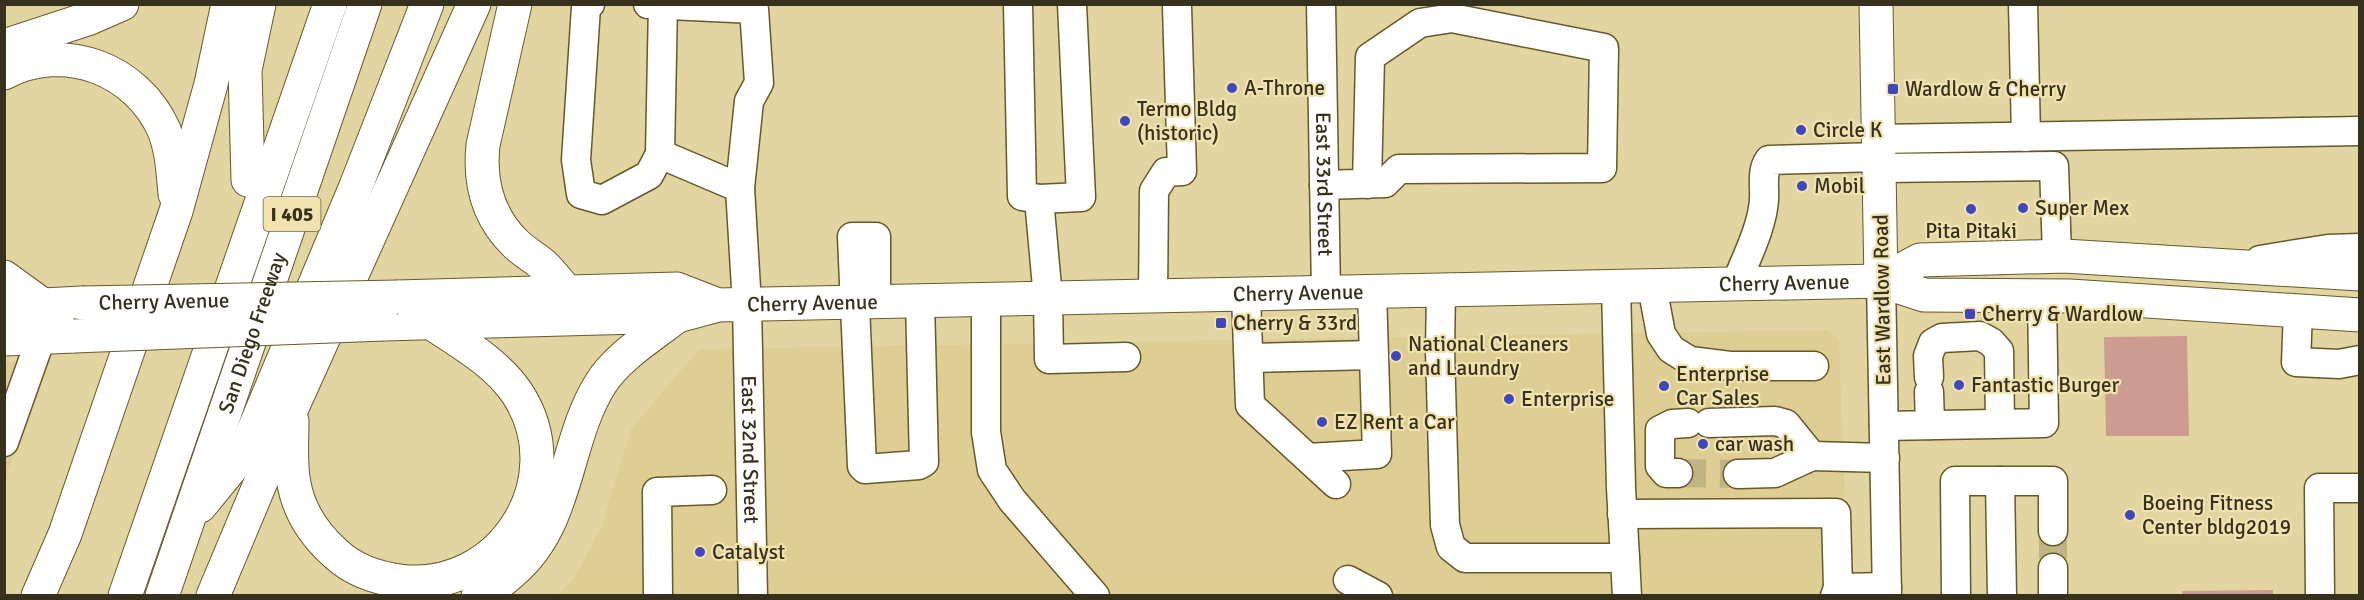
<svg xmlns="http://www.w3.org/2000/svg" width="2364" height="600" font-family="Signika,sans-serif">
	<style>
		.built { fill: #dece93 }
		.green { fill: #cd9c90 }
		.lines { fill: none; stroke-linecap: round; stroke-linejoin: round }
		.minor-tunnel { stroke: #c0b487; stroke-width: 28; stroke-dasharray: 28 14; stroke-linecap: butt }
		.minor-casing { stroke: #665929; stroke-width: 31 }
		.major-casing { stroke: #665929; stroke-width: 35 }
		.highway-casing { stroke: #665929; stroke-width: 35 }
		.minor { stroke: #fff; stroke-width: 28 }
		.major { stroke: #fff; stroke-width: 33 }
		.highway { stroke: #fff; stroke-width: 33 }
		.major-bridge-casing { stroke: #665929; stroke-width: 35; stroke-linecap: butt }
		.major-bridge { stroke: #fff; stroke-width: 33 }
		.poi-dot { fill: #4046bb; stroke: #f1e2af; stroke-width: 2 }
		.labels { text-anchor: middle; stroke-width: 4.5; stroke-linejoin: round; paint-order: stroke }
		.shield { fill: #f1e2af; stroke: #6e6648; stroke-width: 1.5 }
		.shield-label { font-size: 20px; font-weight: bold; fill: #36311c }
		.poi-label { font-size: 21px; fill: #36311c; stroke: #f1e2af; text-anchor: start }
		.street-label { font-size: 21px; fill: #36311c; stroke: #f1e2af }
	</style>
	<rect width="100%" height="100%" fill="#e3d5a2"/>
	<path class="built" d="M1828,330L1839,340L1848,595L557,596L575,577L601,528L631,429L699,349Z
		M50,360L5,479V362Z"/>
	<path class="green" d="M2187,336L2189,436H2106L2104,337Z
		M2273,590V595H2182V591Z"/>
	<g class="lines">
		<path class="minor-tunnel" d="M1678,473L1738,474
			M2053,531V568"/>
		<g class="minor-casing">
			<g id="minor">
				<path d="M590,4L586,7L576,160L581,194L602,200L649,175L660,154"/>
				<path id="s1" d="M648,4L754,9L759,83L749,101L740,188L747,305L753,596"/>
				<path d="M663,4L660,154L740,188"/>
				<path d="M1018,4L1022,196L1039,199"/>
				<path d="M1072,4L1081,197L1039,199L1048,298L1049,359L1126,357"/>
				<path id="s2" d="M1321,4L1326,292"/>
				<path d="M2023,4L2026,137"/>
				<path d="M1877,139L2360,131"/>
				<path d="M1880,168L2054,166L2057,256"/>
				<path d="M1324,185L1385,183L1399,169L1602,168L1604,48L1452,18L1420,23L1370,57L1367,184"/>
				<path d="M2260,260L2328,249L2360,248"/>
				<path d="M1881,281L1887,596"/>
				<path d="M1736,284C1746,258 1762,228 1764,200C1765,187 1761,171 1769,160L1879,157"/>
				<path d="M1652,286L1661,334L1671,349L1690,361L1730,366H1814"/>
				<path d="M1441,290L1440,351L1445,525L1451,547L1465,558H1625L1621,488L1616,287"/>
				<path d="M1246,294L1250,405L1336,484"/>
				<path d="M1153,296L1154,191L1166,172L1182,171L1177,7"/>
				<path d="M986,299V432L992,470L1012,500L1095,596"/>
				<path d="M876,302V237H852L862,466L865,469L919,465L924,462L920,301"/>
				<path d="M2298,311L2296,362L2339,364L2360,360"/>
				<path d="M1249,358L1374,355"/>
				<path d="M1929,377L1928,356L1933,343L1942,338L1980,336L1991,342L1999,351L2000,423"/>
				<path d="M1929,392L1930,425"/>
				<path d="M1709,423L1775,421L1786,424L1812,456L1775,473L1738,474"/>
				<path d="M1884,426L2044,423L2042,296"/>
				<path d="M4,442L41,338"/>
				<path d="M1812,456L1885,458"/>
				<path d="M1308,458L1377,454L1372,291"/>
				<path d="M1678,473H1666L1660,466V430L1672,424L1688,423"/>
				<path d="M2000,481L2002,596"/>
				<path d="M1622,514L1836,513L1838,588L1835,596"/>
				<path d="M1625,558L1627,596"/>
				<path d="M2053,568V596"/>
				<path d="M1348,580L1378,596"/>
				<path d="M1838,588L1887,587"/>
				<path d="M658,596L657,492L712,490"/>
				<path d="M1956,596L1955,481H2053V531"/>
				<path d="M2320,596L2319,488H2360"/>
			</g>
		</g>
		<g class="major-casing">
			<g id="major">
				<path d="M1876,4L1881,281"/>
				<path d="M1881,281L1920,260L2064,256L2360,274"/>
				<path d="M398,297L677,289L718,305"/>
				<path d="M4,307L82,303"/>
				<path id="s3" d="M384,324L677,316L718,305L1881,281L1924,295L2070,296L2360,315"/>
				<path d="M4,339L74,336"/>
			</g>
		</g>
		<g class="highway-casing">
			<g id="highway">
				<path d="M515,4L483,145C479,183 488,217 516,244C524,252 534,257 542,264C551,272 559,283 567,292"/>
				<path d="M4,46L90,18L122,4"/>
				<path d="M4,73C64,41 137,69 164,130C172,150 173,172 175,194"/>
				<path d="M248,180L245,70L259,4"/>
				<path d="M4,277L44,306"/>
				<path d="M292,421C292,441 290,464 294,484C299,511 315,535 335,553C353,570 376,578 400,581C501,594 574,479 517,393C496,362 461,343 430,322"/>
				<path d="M200,506L245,451L356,186L427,4"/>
				<path d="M38,596L65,534L176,211L211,84L228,4"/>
				<path d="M125,596L330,4"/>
				<path id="s4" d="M162,596L365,4"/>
				<path d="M213,596L291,410L474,4"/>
				<path d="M478,596C491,590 502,581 512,572C570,523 563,443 601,383C617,357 653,335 677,316"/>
			</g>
		</g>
		<use href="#minor" class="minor"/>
		<use href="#major" class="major"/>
		<use href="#highway" class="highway"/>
		<g class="major-bridge-casing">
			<g id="major-bridge">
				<path id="s5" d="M82,303L398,297"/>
				<path d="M74,336L384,324"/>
			</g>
		</g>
		<use href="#major-bridge" class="major-bridge"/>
	</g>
	<g class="poi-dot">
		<circle cx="1232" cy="88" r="6"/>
		<rect x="1887" y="83" width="12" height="12" rx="3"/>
		<circle cx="1125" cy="121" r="6"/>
		<circle cx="1801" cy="130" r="6"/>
		<circle cx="1802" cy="186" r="6"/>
		<circle cx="2023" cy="208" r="6"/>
		<circle cx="1971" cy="209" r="6"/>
		<rect x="1964" y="308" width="12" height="12" rx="3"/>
		<rect x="1215" y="317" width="12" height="12" rx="3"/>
		<circle cx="1396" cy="356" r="6"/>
		<circle cx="1959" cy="385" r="6"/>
		<circle cx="1664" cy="386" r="6"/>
		<circle cx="1509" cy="399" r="6"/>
		<circle cx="1322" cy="422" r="6"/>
		<circle cx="1703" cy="444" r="6"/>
		<circle cx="2130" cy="515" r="6"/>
		<circle cx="700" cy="552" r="6"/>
	</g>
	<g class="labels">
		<rect class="shield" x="263.5" y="197" width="57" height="34" rx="4.5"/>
		<g class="shield-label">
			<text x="292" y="221">I 405</text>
		</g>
		<g class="poi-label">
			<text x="1244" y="95">A-Throne</text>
			<text x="1905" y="96">Wardlow &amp; Cherry</text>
			<text x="1137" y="116">Termo Bldg<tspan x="1137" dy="24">(historic)</tspan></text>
			<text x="1813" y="137">Circle K</text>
			<text x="1814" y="193">Mobil</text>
			<text x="2035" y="215">Super Mex</text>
			<text x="1971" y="238" text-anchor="middle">Pita Pitaki</text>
			<text x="1982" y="321">Cherry &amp; Wardlow</text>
			<text x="1233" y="330">Cherry &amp; 33rd</text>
			<text x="1408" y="351">National Cleaners<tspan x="1408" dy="24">and Laundry</tspan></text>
			<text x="1676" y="381">Enterprise<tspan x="1676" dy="24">Car Sales</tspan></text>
			<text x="1971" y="392">Fantastic Burger</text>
			<text x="1521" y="406">Enterprise</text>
			<text x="1334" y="429">EZ Rent a Car</text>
			<text x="1715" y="451">car wash</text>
			<text x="2142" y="510">Boeing Fitness<tspan x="2142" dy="24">Center bldg2019</tspan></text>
			<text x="712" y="559">Catalyst</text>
		</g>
		<g class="street-label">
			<text dy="7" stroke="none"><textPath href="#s2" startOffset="180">East 33rd Street</textPath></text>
			<text dy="7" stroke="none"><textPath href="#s3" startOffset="1402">Cherry Avenue</textPath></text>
			<text dy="7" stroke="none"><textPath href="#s3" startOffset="916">Cherry Avenue</textPath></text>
			<text transform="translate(1882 300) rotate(-91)" y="7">East Wardlow Road</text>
			<text dy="7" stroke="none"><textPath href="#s5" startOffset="82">Cherry Avenue</textPath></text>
			<text dy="7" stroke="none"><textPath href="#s3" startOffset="430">Cherry Avenue</textPath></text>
			<text dy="7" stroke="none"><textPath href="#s4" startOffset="278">San Diego Freeway</textPath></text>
			<text dy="7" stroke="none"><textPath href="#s1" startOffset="550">East 32nd Street</textPath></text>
		</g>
	</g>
	<rect width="2364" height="600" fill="none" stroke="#36311c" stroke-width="12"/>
</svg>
